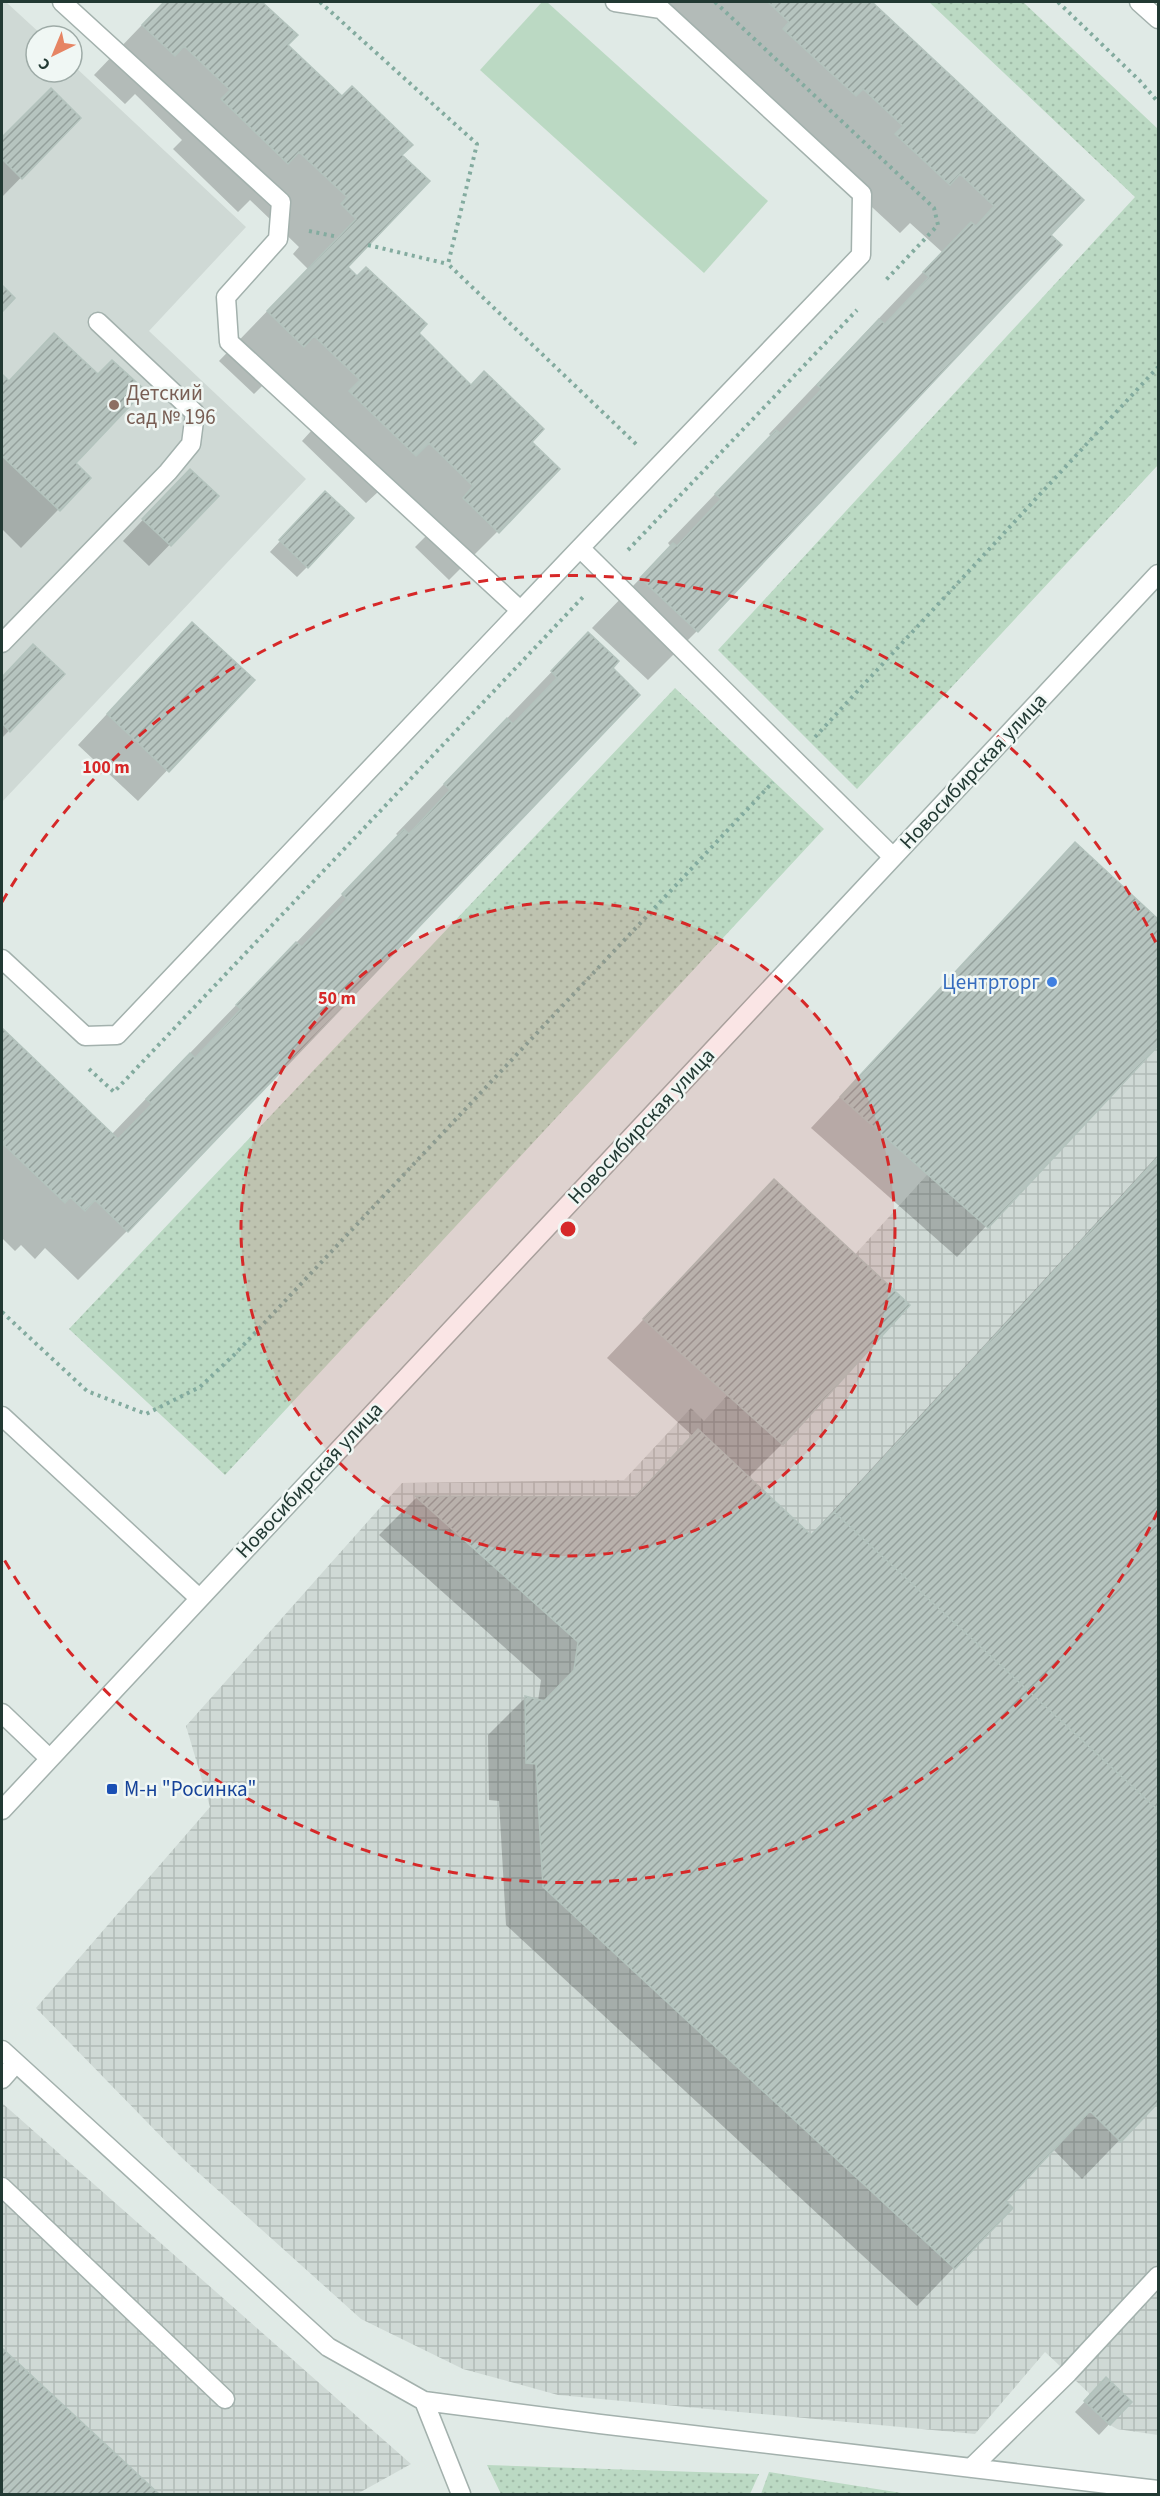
<svg xmlns="http://www.w3.org/2000/svg" width="1160" height="2496" font-family="'Source Sans 3',sans-serif">
	<style>
		.built { fill: #cfd9d5 }
		.industrial { fill: url(#industrial-grid) }
		.grass { fill: url(#grass-dots) }
		.park { fill: #bbd9c3 }
		.shadow { fill: #0003 }
		.building { fill: url(#building-hatch); stroke: #b3c3bd; stroke-width: 1.5 }
		.lines { fill: none; stroke-linecap: round; stroke-linejoin: round }
		.minor-casing { stroke: #a3b1ad; stroke-width: 21 }
		.path { stroke: #83ab9f; stroke-width: 4; stroke-dasharray: 3 4.5; stroke-linecap: butt }
		.minor { stroke: #fff; stroke-width: 18 }
		.ring { fill: none; stroke: #d62828; stroke-width: 3; stroke-dasharray: 10 8 }
		.education-dot { fill: #8d6e63; stroke: #f0f7f4; stroke-width: 2 }
		.shop-dot { fill: #3f7fe0; stroke: #f0f7f4; stroke-width: 2 }
		.transit-dot { fill: #1a4fb4; stroke: #f0f7f4; stroke-width: 2 }
		.labels { text-anchor: middle; stroke-width: 5; stroke-linejoin: round; paint-order: stroke }
		.education-label { font-size: 21px; fill: #785e54; stroke: #f0f7f4; text-anchor: start }
		.street-label { font-size: 21px; fill: #223933; stroke: #f0f7f4 }
		.shop-label { font-size: 21px; fill: #366cbe; stroke: #f0f7f4; text-anchor: end }
		.transit-label { font-size: 21px; fill: #164399; stroke: #f0f7f4; text-anchor: start }
		.centre { fill: #d62828; stroke: #f0f7f4; stroke-width: 3 }
		.ring-label { font-size: 18px; text-anchor: middle; font-weight: bold; fill: #d62828; stroke: #f0f7f4; stroke-width: 5; stroke-linejoin: round; paint-order: stroke }
	</style>
	<defs>
		<pattern id="industrial-grid" width="8" height="8" patternUnits="userSpaceOnUse" patternTransform="scale(1.5)"><rect width="8" height="8" fill="#cfd9d5"/><path d="M0 4h8M4 0v8" fill="none" stroke="#b1bbb7"/></pattern>
		<pattern id="grass-dots" width="8" height="8" patternUnits="userSpaceOnUse" patternTransform="scale(1.5)"><rect width="8" height="8" fill="#bbd9c3"/><path d="M2 2h.1M6 6h.1" fill="none" stroke="#a0bba8" stroke-width="1.8" stroke-linecap="round"/></pattern>
		<pattern id="building-hatch" width="6" height="6" patternUnits="userSpaceOnUse" patternTransform="scale(1.5)"><rect width="6" height="6" fill="#b6c4bf"/><path d="M-1 1l2-2M0 6l6-6M5 7l2-2" fill="none" stroke="#94a09c"/></pattern>
	</defs>
	<rect width="100%" height="100%" fill="#e0eae6"/>
	<path class="built" d="M2,2H6L43,36H36V72H72V64L246,227L149,331L306,479L2,802Z"/>
	<path class="industrial" d="M1158,920V2435L1117,2429L1110,2425L1084,2401L1090,2394L1045,2352L975,2434L558,2395L463,2369L361,2319L182,2158L36,2008L210,1807L186,1726L402,1483L624,1480L691,1408L704,1421Z
		M2,2103L411,2464L357,2494H2Z"/>
	<path class="grass" d="M929,2H1023L1158,129V465L857,789L718,650L1135,197Z
		M675,688L824,829L225,1475L69,1329Z
		M487,2465L759,2474L750,2494H501Z
		M769,2472L908,2494H761Z"/>
	<path class="park" d="M542,2H547L768,201L704,273L480,70Z"/>
	<path class="shadow" d="M164,2H260L295,35L286,45L400,155L346,267L529,442L498,531L449,580L415,547L426,536L379,491L366,503L302,441L312,430L264,384L254,394L219,361L308,269L293,254L299,247L250,200L238,212L173,149L182,140L135,94L125,104L94,75Z
		M671,2H870L1082,200L1049,235L1060,245L697,631L648,680L592,628L671,547L668,543L771,436L769,434L942,252L910,223L900,233L847,184L722,53L702,34L696,40L663,10Z
		M51,90L79,118L2,197V139Z
		M54,335L74,463L89,478L21,548L2,529V376L8,382Z
		M170,491L217,496L149,566L123,541Z
		M314,504L307,567L297,577L270,552Z
		M588,634L610,668L638,695L127,1231L78,1280L45,1248L35,1259L21,1245L15,1251L2,1238V1031L111,1135L399,836L396,834Z
		M33,646L63,674L2,738V678Z
		M163,654L253,680L138,801L78,745Z
		M1076,844L1158,921V1043L957,1257L811,1128Z
		M1158,1155V2100L1082,2179L1053,2149L1004,2201L1011,2208L917,2306L506,1925L499,1801L489,1800L488,1735L525,1698L538,1701L541,1680L379,1535L416,1498L633,1499L693,1436L607,1358L774,1181L908,1305L782,1444L748,1478L810,1536Z
		M2,2350L156,2493L154,2494H2Z
		M1096,2390L1130,2402L1099,2435L1075,2412Z"/>
	<path class="building" d="M164,2H262L298,35L288,45L342,96L352,86L413,145L402,155L430,181L348,267L357,276L366,267L427,324L419,333L471,385L484,371L544,429L532,442L560,469L499,533L463,498L473,486L429,443L416,456L349,391L360,380L314,336L304,347L267,311L356,219L341,204L347,197L299,152L288,164L221,99L230,90L184,46L175,56L142,25Z
		M768,2H872L1084,200L1051,235L1062,245L698,632L640,578L673,543L677,546L721,499L715,494L776,430L780,433L802,410L822,389L817,385L879,319L885,324L929,277L923,272L971,222L976,226L994,206L960,174L950,185L895,134L903,126L863,89L856,96L783,29L789,22Z
		M51,88L81,118L22,179L2,159V137Z
		M2,285L15,298L2,312Z
		M54,333L98,374L112,360L145,390L76,463L91,478L60,511L2,456V374L9,381Z
		M190,469L219,496L171,546L142,519Z
		M325,491L354,518L308,568L279,540Z
		M192,622L255,680L169,772L107,714Z
		M588,632L619,661L613,668L640,695L128,1232L95,1200L85,1211L70,1197L65,1203L2,1143L4,1135L2,1132V1028L118,1139L152,1104L146,1099L190,1053L195,1058L241,1009L236,1005L296,942L302,947L325,922L347,899L342,894L404,829L409,834L450,790L444,784L507,718L513,724L557,678L551,671Z
		M33,644L65,674L10,732L2,723V677Z
		M1075,842L1158,919V1046L988,1228L840,1097Z
		M1158,1157V1810L834,1512Z
		M774,1179L910,1305L783,1445L643,1319Z
		M698,1429L811,1535L834,1512L1158,1810V2103L1121,2142L1090,2111L1006,2201L1013,2208L955,2269L543,1887L536,1764L526,1763L525,1696L544,1701L574,1670L578,1642L415,1496L635,1497Z
		M2,2348L158,2493L156,2494H2Z
		M1106,2377L1132,2402L1110,2425L1084,2401Z"/>
	<g class="lines">
		<g class="minor-casing">
			<path id="minor" d="M62,2L281,202L278,239L226,297L229,342L520,610
				M1139,2L1158,19
				M580,548L861,255L862,194L661,9L615,2
				M2,643L168,472L191,444L195,413L98,322
				M2,959L85,1036L117,1035L580,548L893,857
				M2,1416L199,1598
				M2,1713L49,1758
				M2,1810L1158,574
				M2,2050L328,2347L424,2401L600,2424L1158,2490
				M2,2079L16,2063
				M2,2187L225,2399
				M424,2401L461,2494
				M971,2468L1068,2373L1158,2276"/>
		</g>
		<path class="path" d="M320,2L477,144L448,264L637,445
			M715,2L934,208L938,225L885,281
			M1058,2L1140,81L1158,102
			M309,231L338,237
			M368,245L448,264
			M628,550L857,310
			M815,737L1158,367
			M89,1069L114,1092L583,597
			M2,1312L87,1391L146,1414L200,1387L236,1353L773,782"/>
		<use href="#minor" class="minor"/>
	</g>
	<circle cx="568" cy="1229" r="327" fill="#d62828" fill-opacity=".12"/>
	<g class="ring">
		<circle cx="568" cy="1229" r="327"/>
		<path d="M1158 1511A654 654 0 0 1 2 1556M2 902A654 654 0 0 1 1158 947"/>
	</g>
	<circle class="education-dot" cx="114" cy="405" r="6"/>
	<circle class="shop-dot" cx="1052" cy="982" r="6"/>
	<rect class="transit-dot" x="106" y="1783" width="12" height="12" rx="3"/>
	<g class="labels">
		<g class="education-label">
			<text x="126" y="400">Детский<tspan x="126" dy="24">сад № 196</tspan></text>
		</g>
		<g class="street-label">
			<text transform="translate(973 771) rotate(-47)" y="7">Новосибирская улица</text>
			<text transform="translate(641 1126) rotate(-47)" y="7">Новосибирская улица</text>
			<text transform="translate(309 1480) rotate(-47)" y="7">Новосибирская улица</text>
		</g>
		<g class="shop-label">
			<text x="1040" y="989">Центрторг</text>
		</g>
		<g class="transit-label">
			<text x="124" y="1796">М-н "Росинка"</text>
		</g>
	</g>
	<circle cx="568" cy="1229" r="9" class="centre"/>
	<g class="ring-label">
		<text x="106" y="773">100 m</text>
		<text x="337" y="1004">50 m</text>
	</g>
	<rect width="1160" height="2496" fill="none" stroke="#223933" stroke-width="6"/>
	<g transform="translate(54 54) rotate(223)"><circle r="28" fill="#f0f7f4" stroke="#9eaba7" stroke-width="1.5"/>
	<path d="M0-4.5L10 22L0 15L-10 22Z" fill="#e68463"/>
	<text y="-9" font-size="16" font-weight="bold" text-anchor="middle" fill="#223933">С</text>
	</g>
</svg>
